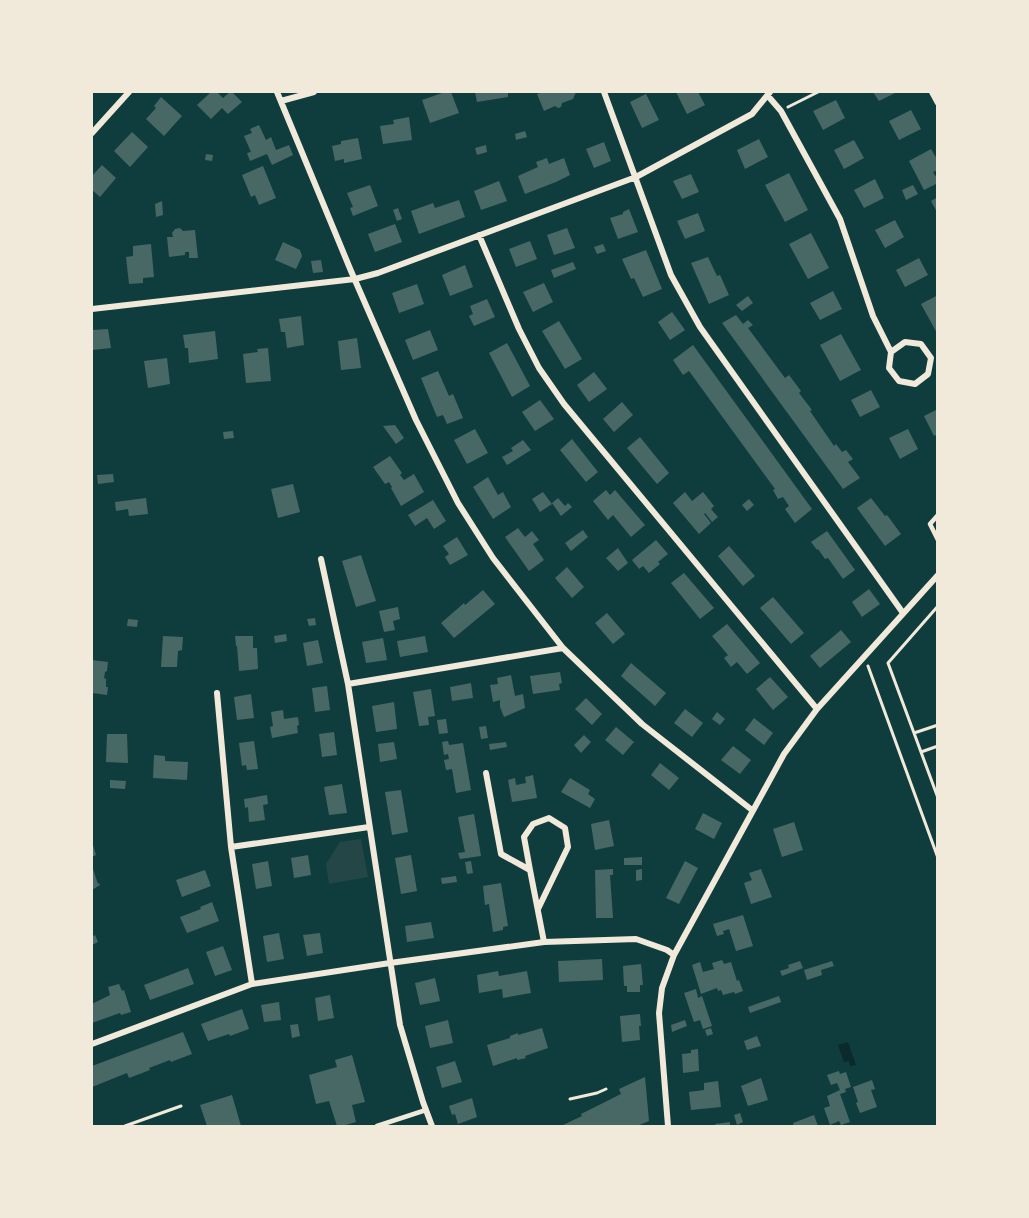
<svg xmlns="http://www.w3.org/2000/svg" width="1029" height="1218" font-family="'Playfair Display',serif">
	<style>
		.green { fill: #244646 }
		.water { fill: #0a2a2b }
		.building { fill: #486865 }
		.lines { fill: none; stroke-linecap: round; stroke-linejoin: round }
		.path { stroke: #f1e9da; stroke-width: 3 }
		.service { stroke: #f1e9da; stroke-width: 4.5 }
		.minor { stroke: #f1e9da; stroke-width: 6 }
	</style>
	<rect width="100%" height="100%" fill="#0f3d3e"/>
	<path class="green" d="M361,839L368,877L329,884L326,864L340,842Z"/>
	<path class="water" d="M848,1042L856,1065L850,1066L849,1061L844,1062L838,1045Z"/>
	<path class="building" d="M211,92H217L223,98L230,92H232L242,102L228,114L222,108L211,119L197,105Z
		M445,92H451L459,113L430,123L422,100Z
		M475,92H508V97L477,102Z
		M543,92H576L573,99L562,103L561,107L558,108L555,106L544,111L537,94Z
		M676,92H698L705,105L687,114Z
		M873,92H897L879,101Z
		M646,94L659,120L642,128L630,102Z
		M161,97L182,116L164,136L146,119L156,108L154,106Z
		M836,100L845,118L823,130L813,111Z
		M911,110L921,129L899,140L889,121Z
		M409,117L412,140L383,144L380,126L394,124L393,120Z
		M259,125L266,140L271,137L276,150L289,145L293,155L272,165L267,154L250,161L247,153L251,152L244,136L252,133L250,129Z
		M525,131L527,137L516,140L515,134Z
		M132,132L148,147L130,167L114,151Z
		M358,138L362,159L344,163V159L335,161L332,146L341,144V141Z
		M759,139L768,157L745,169L737,150Z
		M854,140L864,158L844,169L834,150Z
		M604,142L611,161L594,168L586,149Z
		M486,145L487,152L477,155L475,148Z
		M931,149L938,161V170L933,172L938,180V183L924,190L909,161Z
		M206,154L213,155L212,161L205,160Z
		M547,158L549,164L564,158L570,175L556,182L525,194L518,176L538,167L536,162Z
		M102,165L116,178L100,197L92,190V176Z
		M263,166L276,198L259,205L255,195L251,197L242,175Z
		M789,173L808,210L785,222L765,185Z
		M691,174L699,192L682,199L673,181Z
		M875,179L884,198L864,208L854,190Z
		M499,181L507,201L481,210L474,191Z
		M370,185L378,206L353,216L350,208L353,207L347,193Z
		M913,185L918,194L906,200L902,190Z
		M938,197V214L931,201Z
		M459,200L465,217L419,234L411,211L433,203L435,208Z
		M162,201L163,215L156,217L155,204Z
		M398,208L402,219L397,221L393,210Z
		M629,209L638,232L618,239L610,218L623,214V212Z
		M698,213L705,231L685,239L677,221Z
		M895,220L904,237L885,248L875,230Z
		M395,224L402,242L375,252L368,234Z
		M180,228L183,231L195,230L198,258H189V252H185V255L169,257L167,237H173L172,233L175,229Z
		M567,228L575,248L554,255L547,235Z
		M811,233L829,268L808,279L789,244Z
		M530,241L537,259L516,267L509,249Z
		M283,242L300,250L302,256L296,269L275,260Z
		M151,244L154,277L143,278V283L129,284L126,257L133,256V246Z
		M603,244L606,251L597,254L594,247Z
		M646,250L662,289L643,297L634,278L631,279L622,259Z
		M708,257L717,276L720,275L729,295L709,304L691,263Z
		M919,258L928,275L905,287L896,270Z
		M321,260L323,272L313,273L311,261Z
		M573,262L576,269L554,278L551,270Z
		M465,265L473,287L450,296L442,275Z
		M544,283L553,302L533,312L523,292Z
		M417,284L424,304L399,313L392,293Z
		M833,291L842,309L820,320L810,303Z
		M938,295V335L921,304Z
		M748,296L753,303L742,311L736,305Z
		M487,299L495,317L474,326L469,316L473,314L470,306Z
		M672,312L685,330L670,340L658,322Z
		M736,315L743,324L748,320L753,325L748,328L785,378L789,375L801,391L799,393L812,410L810,411L834,446L836,444L842,452L846,450L853,459L848,462L860,478L843,489L722,323Z
		M301,316L304,345L287,348L285,332H281L279,319Z
		M559,321L582,359L565,369L542,331Z
		M108,329L111,348L92,350V330Z
		M430,330L438,350L413,360L405,340Z
		M215,331L218,359L189,363L188,348H185L183,335Z
		M841,334L861,370L840,381L820,345Z
		M357,338L361,368L341,370L338,341Z
		M507,343L530,386L512,397L489,353Z
		M693,345L812,509L795,523L785,509L789,506L783,497L778,499L773,490L775,489L689,371L683,375L673,360Z
		M268,348L271,381L246,383L243,354L258,352L257,349Z
		M167,358L170,384L148,388L144,361Z
		M438,371L449,396L453,394L463,418L447,424L443,415L437,417L421,378Z
		M594,372L607,389L589,402L577,385Z
		M871,390L880,407L860,417L851,400Z
		M540,400L554,419L535,431L522,412Z
		M622,402L633,415L614,432L603,419Z
		M938,409V434L934,436L924,416Z
		M395,425L404,438L396,444L383,426Z
		M475,429L488,453L467,464L454,440Z
		M908,429L918,449L900,459L889,438Z
		M233,431L234,438L224,439L223,432Z
		M640,437L669,473L657,484L627,448Z
		M572,439L598,472L586,482L560,450Z
		M523,440L531,450L507,465L502,457L513,451L511,448Z
		M390,456L402,473L400,475L404,480L414,474L424,492L401,506L391,488L392,487L389,482L385,484L373,467Z
		M113,474L114,482L98,484L97,475Z
		M488,477L498,495L503,492L511,507L493,519L473,487Z
		M293,484L300,512L278,518L271,489Z
		M606,490L610,495L615,490L645,525L631,537L613,515L608,520L593,501Z
		M543,492L552,504L540,512L532,499Z
		M685,492L692,501L703,492L714,506L711,509L718,517L712,522L705,513L704,514L711,523L699,534L673,503Z
		M146,498L148,514L129,516L128,509L116,511L115,502Z
		M558,498L565,506L568,503L572,507L561,516L552,503Z
		M871,498L885,516L887,515L901,534L885,546L857,508Z
		M749,499L754,505L747,511L742,505Z
		M433,500L446,521L434,529L427,518L415,526L408,515Z
		M518,528L525,537L532,531L539,540L533,544L544,560L529,571L505,537Z
		M583,530L588,537L571,551L565,543Z
		M827,531L855,570L843,579L828,558L825,559L818,549L817,550L811,542Z
		M457,537L468,555L450,565L445,557L449,554L443,546Z
		M656,540L668,554L658,562L660,564L649,573L643,566L639,569L632,560Z
		M729,546L755,576L743,586L718,556Z
		M618,548L628,563L618,571L606,558Z
		M361,555L376,601L356,607L342,561Z
		M567,567L584,587L572,598L555,578Z
		M684,573L714,608L700,619L671,583Z
		M869,589L880,604L862,617L852,602Z
		M483,590L495,604L454,638L441,623L464,603L465,605Z
		M773,597L804,633L791,644L760,608Z
		M398,607L400,619L393,621L395,630L384,632L379,611Z
		M607,613L625,634L613,644L595,623Z
		M315,618L316,625L309,626L307,619Z
		M128,619L138,620L137,627L127,626Z
		M727,624L760,663L747,674L737,662L731,667L724,658L728,655L712,636Z
		M841,630L851,642L820,668L810,656Z
		M286,634L287,641L275,643L274,636Z
		M163,636L183,637L182,650L178,651L177,667H161Z
		M235,636H253V648H257L258,669L239,671L237,646H236Z
		M425,636L428,652L400,657L397,641Z
		M383,638L387,660L366,663L362,642Z
		M318,640L323,663L307,666L303,643Z
		M92,660L108,662L107,671L105,672L104,678L106,679V687H108L107,695L92,693Z
		M631,663L666,693L655,706L621,676Z
		M560,672L562,683L559,684L560,690L533,694L530,676Z
		M511,675L515,696L523,694L525,708L504,717L500,707V700L493,702L490,685L498,684L497,678Z
		M770,677L788,697L773,710L756,689Z
		M471,683L473,698L452,701L450,687Z
		M327,686L330,710L315,712L312,688Z
		M431,689L435,716L428,717L429,725L419,726L413,692Z
		M251,694L254,718L237,720L234,697Z
		M586,698L602,714L592,725L575,709Z
		M394,702L397,729L376,732L372,706Z
		M685,709L703,723L692,737L674,723Z
		M283,710L284,719L298,717L299,725L297,726L298,733L272,738L270,727L273,726L271,712Z
		M717,712L725,719L720,725L712,719Z
		M754,718L773,733L764,745L745,730Z
		M446,719L448,733L439,734L437,720Z
		M486,726L488,738L481,739L479,727Z
		M616,727L634,742L623,755L605,740Z
		M334,732L337,755L322,757L319,734Z
		M107,734H127L128,763L106,762Z
		M584,735L591,742L581,753L574,745Z
		M254,741L258,769L247,770L246,765L242,766L239,743Z
		M448,741L449,745L463,743L471,790L456,793L452,769L446,770L444,760L449,759L448,754L444,755L442,742Z
		M394,742L397,759L380,762L378,744Z
		M506,742L507,747L490,750L489,744Z
		M733,746L751,760L740,774L721,760Z
		M154,755L165,756V761L188,762L187,780L153,778Z
		M660,763L679,778L669,790L651,775Z
		M533,775L537,798L512,802L508,780L515,778L516,785L526,783L525,777Z
		M570,778L590,790L588,794L595,799L590,808L561,792Z
		M110,780L126,781L125,789L110,788Z
		M342,784L347,813L329,815L324,787Z
		M401,790L408,832L392,835L385,792Z
		M267,795L268,804L263,805L265,820L249,822L248,807L245,808L244,799Z
		M703,813L722,823L714,839L695,829Z
		M474,814L481,856L460,859L458,853L465,852L458,817Z
		M609,820L614,846L595,850L591,824Z
		M794,822L803,850L782,857L773,829Z
		M92,842L96,855L92,857Z
		M308,855L311,875L294,878L291,858Z
		M411,855L417,891L401,894L395,858Z
		M642,857V865H624V858Z
		M268,861L272,886L256,889L252,864Z
		M471,861L473,873L467,874L465,862Z
		M685,861L698,868L679,904L666,898Z
		M92,866L98,884L99,883L100,885L92,890Z
		M613,869V875H610L613,918H596L595,870Z
		M642,869V880L636,881V870Z
		M761,869L772,897L751,904L744,883L752,880L749,873Z
		M205,870L211,886L182,897L176,880Z
		M456,876L457,882L442,884L441,878Z
		M501,883L508,926L503,927V930L493,932L489,904L485,905L483,886Z
		M212,902L219,921L187,933L180,917L201,909L200,907Z
		M743,915L753,946L736,951L729,929L723,931L724,934L717,936L713,924Z
		M431,922L434,938L407,942L405,926Z
		M279,933L284,959L267,962L263,936Z
		M320,933L323,953L307,956L303,935Z
		M95,935L98,942L92,945V937Z
		M223,946L232,970L215,976L206,952Z
		M602,959L603,980L559,982L558,961Z
		M722,960L724,964L731,962L737,981L739,980L743,991L735,994L734,992L723,995L721,990L718,991L717,988L701,994L692,965L700,962L703,972L714,969L712,963Z
		M800,961L803,968L782,976L780,971L789,968L788,965Z
		M832,961L834,966L821,970L822,975L807,980L804,970Z
		M641,964L643,985H640V992H627V986H624L623,966Z
		M188,968L194,984L150,1000L144,985Z
		M498,971L499,976L527,971L531,993L503,998L502,989L479,993L477,975Z
		M435,978L440,1001L420,1005L415,983Z
		M119,984L122,991L124,990L131,1012L121,1015L120,1013L92,1023V1004L110,995L108,987Z
		M696,989L698,998L702,996L712,1026L703,1029L700,1020L694,1022L684,993Z
		M330,995L334,1018L318,1021L315,998Z
		M779,996L781,1002L750,1013L748,1007Z
		M279,1002L281,1020L264,1022L261,1005Z
		M242,1009L249,1029L230,1036L229,1034L208,1041L201,1024Z
		M640,1014L641,1026H639L640,1040L622,1042L620,1016Z
		M448,1020L453,1043L430,1048L425,1026Z
		M685,1020L687,1026L672,1032L671,1025Z
		M298,1024L300,1036L292,1038L290,1025Z
		M542,1028L548,1048L525,1056L526,1058L517,1060V1058L493,1066L487,1045L510,1038V1036L518,1033V1035Z
		M711,1028L713,1034L707,1036L705,1030Z
		M183,1032L192,1054L171,1062L170,1060L149,1068L150,1070L129,1078L127,1073L92,1087V1066Z
		M757,1036L761,1046L747,1050L744,1041Z
		M698,1049L699,1071L683,1073L682,1054L691,1053V1050Z
		M352,1055L365,1102L352,1105L356,1122L342,1126H337L329,1101L316,1104L309,1075L337,1067L335,1060Z
		M455,1061L462,1082L442,1088L436,1067Z
		M839,1071L840,1074L846,1072L851,1087L845,1089L846,1092L840,1094L850,1122L841,1125L839,1121L830,1125L824,1108L830,1106L827,1096L840,1090L837,1083L831,1085L827,1075Z
		M645,1077L649,1121L637,1126H561L582,1116L581,1114L621,1094L619,1089Z
		M761,1078L768,1100L748,1106L741,1086Z
		M872,1080L875,1089L871,1090L877,1107L860,1113L856,1103L858,1102L853,1087Z
		M718,1081L721,1107L691,1110L689,1092L704,1090V1083Z
		M232,1095L241,1126H207L200,1105Z
		M472,1098L477,1117L458,1124L455,1114L452,1115L449,1106Z
		M740,1113L743,1122L737,1125L734,1115Z
		M814,1115L818,1126H794L793,1123Z
		M730,1122V1126H716L715,1124Z"/>
	<g class="lines">
		<path class="path" d="M788,107L818,92
			M938,606L888,663L914,733L938,725
			M868,666L938,858
			M914,733L921,752L938,746
			M921,752L938,798
			M570,1099L597,1093L606,1089
			M125,1126L181,1106"/>
		<path class="service" d="M938,515L930,524L938,540
			M377,1126L426,1110"/>
		<path class="minor" d="M277,92L351,271L416,420L458,503L493,558L563,648L642,724L752,810
			M604,92L671,275L700,327L903,613
			M932,92L938,103
			M768,96L781,111L840,219L873,316L891,352
			M281,101L314,92
			M92,133L129,92
			M479,235L519,329L539,368L564,404L817,709
			M92,309L355,279L378,273L636,177L752,114L770,92
			M905,342L921,344L931,358L928,374L915,384L899,381L889,368L891,352Z
			M321,559L348,684L400,1025L423,1102L432,1126
			M348,684L563,648
			M217,693L231,847L252,984
			M486,773L501,854L530,870L544,942
			M231,847L369,827
			M530,870L524,837L533,824L549,818L565,828L568,847L538,909
			M92,1044L252,984L390,963L544,942L636,939L667,950L674,955
			M668,1126L659,1013L662,988L674,955L784,754L817,709L938,575"/>
	</g>
	<rect width="1029" height="1218" fill="none" stroke="#f1e9da" stroke-width="186"/>
</svg>
